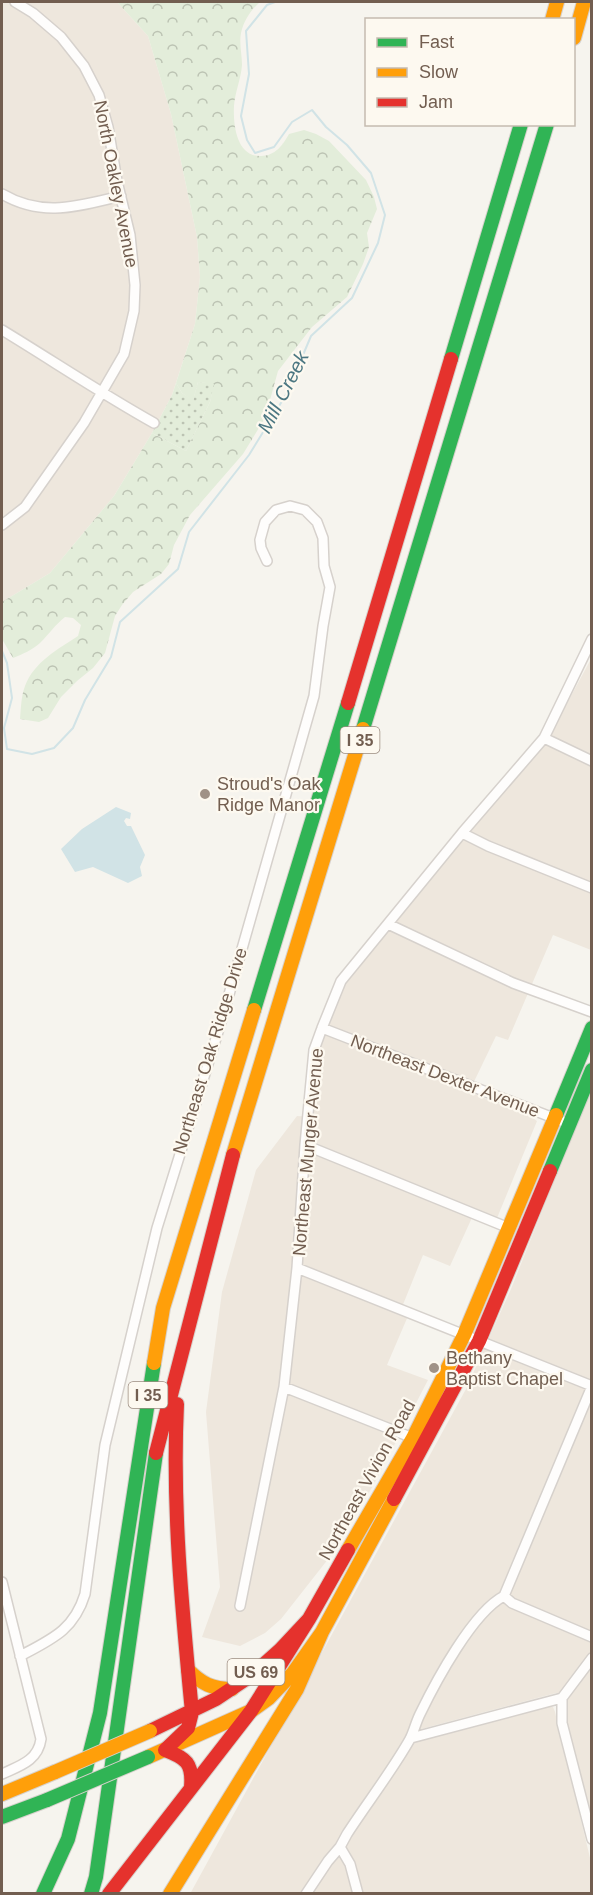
<svg xmlns="http://www.w3.org/2000/svg" width="593" height="1895" font-family="Helvetica,sans-serif">
	<style>
		.residential { fill: #eee7dd }
		.grass { fill: url(#grass-dots) }
		.forest { fill: url(#forest-crowns) }
		.water { fill: #d1e3e6 }
		.lines { fill: none; stroke-linecap: round; stroke-linejoin: round }
		.stream { stroke: #d1e3e6; stroke-width: 2 }
		.street-casing { stroke: #d6d1cc; stroke-width: 12 }
		.fast-casing { stroke: #d7d1cc; stroke-width: 16 }
		.slow-casing { stroke: #d7d1cc; stroke-width: 16 }
		.jam-casing { stroke: #d7d1cc; stroke-width: 16 }
		.street { stroke: #fefdfc; stroke-width: 9 }
		.fast { stroke: #30b455; stroke-width: 14 }
		.slow { stroke: #ff9f0a; stroke-width: 14 }
		.jam { stroke: #e5322d; stroke-width: 14 }
		.fast-bridge-casing { stroke: #d7d1cc; stroke-width: 16; stroke-linecap: butt }
		.slow-bridge-casing { stroke: #d7d1cc; stroke-width: 16; stroke-linecap: butt }
		.fast-bridge { stroke: #30b455; stroke-width: 14 }
		.slow-bridge { stroke: #ff9f0a; stroke-width: 14 }
		.poi-dot { fill: #a09287; stroke: #fdf9f0; stroke-width: 2 }
		.labels { text-anchor: middle; stroke-width: 4.5; stroke-linejoin: round; paint-order: stroke }
		.shield { fill: #fdf9f0; stroke: #9c8c80; stroke-width: 1.5 }
		.shield-label { font-size: 16px; font-weight: bold; fill: #725e50 }
		.street-label { font-size: 18px; fill: #725e50; stroke: #fdf9f0 }
		.poi-label { font-size: 18px; fill: #725e50; stroke: #fdf9f0; text-anchor: start }
		.water-label { font-size: 20px; font-style: italic; fill: #4c7782; stroke: #fdf9f0 }
	</style>
	<defs>
		<pattern id="grass-dots" width="8" height="8" patternUnits="userSpaceOnUse" patternTransform="scale(1.5)"><rect width="8" height="8" fill="#e3edda"/><path d="M2 2h.1M6 6h.1" fill="none" stroke="#bcc3b3" stroke-width="1.8" stroke-linecap="round"/></pattern>
		<pattern id="forest-crowns" width="20" height="18" patternUnits="userSpaceOnUse" patternTransform="scale(1.5)"><rect width="20" height="18" fill="#e3edda"/><path d="M2 6a3 3 0 1 1 6 0M12 15a3 3 0 1 1 6 0" fill="none" stroke="#bcc3b3"/></pattern>
	</defs>
	<rect width="100%" height="100%" fill="#f6f4ee"/>
	<path class="residential" d="M2,2H117L148,36L171,114L197,237L200,277L195,324L172,395L152,433L114,496L50,573L2,602Z
		M591,659V950L553,935L508,1040L496,1036L469,1092L528,1115L537,1121L497,1218H492L475,1211L450,1266L423,1255L400,1312L408,1316L387,1365L428,1380L374,1484L336,1549L281,1619L265,1633L240,1646L202,1637L220,1587L206,1412L222,1292L256,1170L297,1116L313,1117L318,1049L344,984L352,971L552,731Z
		M591,1088V1827L566,1726V1701L556,1693L406,1733L421,1738L547,1707H553L555,1712L591,1862V1893L190,1894L466,1389L511,1289Z"/>
	<path class="grass" d="M198,382L215,383L210,402L186,451L152,433L172,395L176,383L182,393L193,400Z"/>
	<path class="forest" d="M117,2H260C251,10 244,20 241,33C239,43 242,55 242,65C241,79 235,92 234,106C233,126 237,157 261,156C275,156 283,145 289,134L304,130L316,134L329,141L366,180L374,197L377,209L367,233L369,247L363,264L347,297L312,327L278,371L265,418L243,454L190,515L174,545L169,564L161,574L133,592L122,605L115,616L105,653L93,668L77,681L61,697L48,718L39,722L20,719C21,709 21,696 25,686C34,662 58,649 78,636L81,625L73,618L65,617C55,625 49,634 40,643C32,650 23,654 13,658L2,639V602L50,573L114,496L152,433L186,451L210,402L214,384L198,382L193,401L182,393L176,383L195,324L200,277L197,237L171,114L148,36Z"/>
	<path class="water" d="M116,807L131,813L130,819L126,818L124,821L127,826H131L145,855L140,867L142,876L128,883L93,867L75,872L61,849L82,829Z"/>
	<g class="lines">
		<path class="stream" d="M2,651L7,663L12,698L4,728L7,749L32,754L54,748L73,728L85,700L111,657L120,622L178,569L189,532L249,455L287,393L311,336L352,298L378,243L385,215L371,173L347,145L326,127L312,110L292,122L274,147L255,153L247,140L241,116L249,74L246,31L267,5L275,2"/>
		<g class="street-casing">
			<path id="street" d="M2,194C43,218 78,206 121,196
				M2,330C53,361 102,394 154,423
				M2,525L25,507L84,423L124,354L134,311L135,285L130,235L117,181L108,127L99,95L84,66L61,37L33,13L15,2
				M544,738L592,761
				M462,833L488,846L592,888
				M388,924L513,983L592,1012
				M322,1028L569,1124
				M305,1145L509,1228
				M297,1268L592,1386
				M284,1387L413,1438
				M2,1582L41,1739C38,1761 19,1766 2,1774
				M504,1596L512,1603L592,1637
				M240,1606L284,1387L297,1268L305,1145L314,1050L322,1028L341,981L462,833L544,738L592,639
				M20,1656C52,1639 74,1630 85,1594L105,1445L157,1228L222,1019L314,696L323,626L330,587L324,566L323,538L317,522L305,510L290,506L276,510L265,522L260,540L261,548L267,561
				M562,1698V1723L592,1839
				M562,1698L592,1658
				M411,1738L562,1698
				M340,1847L350,1864L358,1894
				M306,1894L328,1861L340,1847L347,1834C367,1803 392,1771 410,1739C414,1731 416,1722 420,1714C436,1681 473,1612 504,1596L592,1386"/>
		</g>
		<g class="fast-casing">
			<path id="fast" d="M451,359L521,124
				M363,729L547,124
				M254,1010L348,703
				M556,1115L592,1028
				M550,1171L592,1070
				M2,1817L47,1800
				M43,1894L68,1839L100,1713L154,1363
				M91,1894L96,1877L156,1453"/>
		</g>
		<g class="slow-casing">
			<path id="slow" d="M552,20L557,2
				M574,38L584,2
				M233,1155L363,729
				M154,1363L163,1308L254,1010
				M348,1550L413,1438L464,1335L556,1115
				M188,1670C202,1684 212,1689 232,1689
				M148,1757L251,1711L269,1698L293,1673L322,1632L394,1499
				M2,1794L55,1772
				M170,1894L297,1689L322,1632"/>
		</g>
		<g class="jam-casing">
			<path id="jam" d="M348,703L451,359
				M177,1404C172,1507 182,1609 192,1712L188,1728L165,1750C186,1758 193,1763 191,1787
				M156,1453L233,1155
				M394,1499L479,1341L550,1171
				M150,1731L216,1699L252,1675L280,1650L309,1619L348,1550
				M109,1894L251,1711L309,1619"/>
		</g>
		<use href="#street" class="street"/>
		<use href="#fast" class="fast"/>
		<use href="#slow" class="slow"/>
		<use href="#jam" class="jam"/>
		<g class="fast-bridge-casing">
			<path id="fast-bridge" d="M47,1800L148,1757"/>
		</g>
		<g class="slow-bridge-casing">
			<path id="slow-bridge" d="M55,1772L150,1731"/>
		</g>
		<use href="#fast-bridge" class="fast-bridge"/>
		<use href="#slow-bridge" class="slow-bridge"/>
	</g>
	<g class="poi-dot">
		<circle cx="205" cy="794" r="6"/>
		<circle cx="434" cy="1368" r="6"/>
	</g>
	<g class="labels">
		<g class="shield">
			<rect x="340.5" y="727" width="39" height="26" rx="4.5"/>
			<rect x="128.5" y="1382" width="39" height="26" rx="4.5"/>
			<rect x="227.5" y="1659" width="57" height="26" rx="4.5"/>
		</g>
		<g class="shield-label">
			<text x="360" y="746">I 35</text>
			<text x="148" y="1401">I 35</text>
			<text x="256" y="1678">US 69</text>
		</g>
		<g class="street-label">
			<text transform="translate(116 184) rotate(79)" y="6">North Oakley Avenue</text>
			<text transform="translate(210 1051) rotate(-73)" y="6">Northeast Oak Ridge Drive</text>
			<text transform="translate(445 1076) rotate(21)" y="6">Northeast Dexter Avenue</text>
			<text transform="translate(308 1152) rotate(-85)" y="6">Northeast Munger Avenue</text>
			<text transform="translate(367 1480) rotate(-61)" y="6">Northeast Vivion Road</text>
		</g>
		<g class="poi-label">
			<text x="217" y="790">Stroud's Oak<tspan x="217" dy="21">Ridge Manor</tspan></text>
			<text x="446" y="1364">Bethany<tspan x="446" dy="21">Baptist Chapel</tspan></text>
		</g>
		<g class="water-label">
			<text transform="translate(283 392) rotate(-63)" y="7">Mill Creek</text>
		</g>
	</g>
	<rect width="593" height="1895" fill="none" stroke="#725e50" stroke-width="6"/>
	<rect x="365" y="18" width="210" height="108" fill="#fdf9f0" stroke="#c5bbb0" stroke-width="1.5"/>
	<rect x="377" y="38" width="30" height="9" fill="#30b455" stroke="#c5bbb0" stroke-width="1.5"/>
	<text x="419" y="48" font-size="18" fill="#725e50">Fast</text>
	<rect x="377" y="68" width="30" height="9" fill="#ff9f0a" stroke="#c5bbb0" stroke-width="1.5"/>
	<text x="419" y="78" font-size="18" fill="#725e50">Slow</text>
	<rect x="377" y="98" width="30" height="9" fill="#e5322d" stroke="#c5bbb0" stroke-width="1.5"/>
	<text x="419" y="108" font-size="18" fill="#725e50">Jam</text>
</svg>
